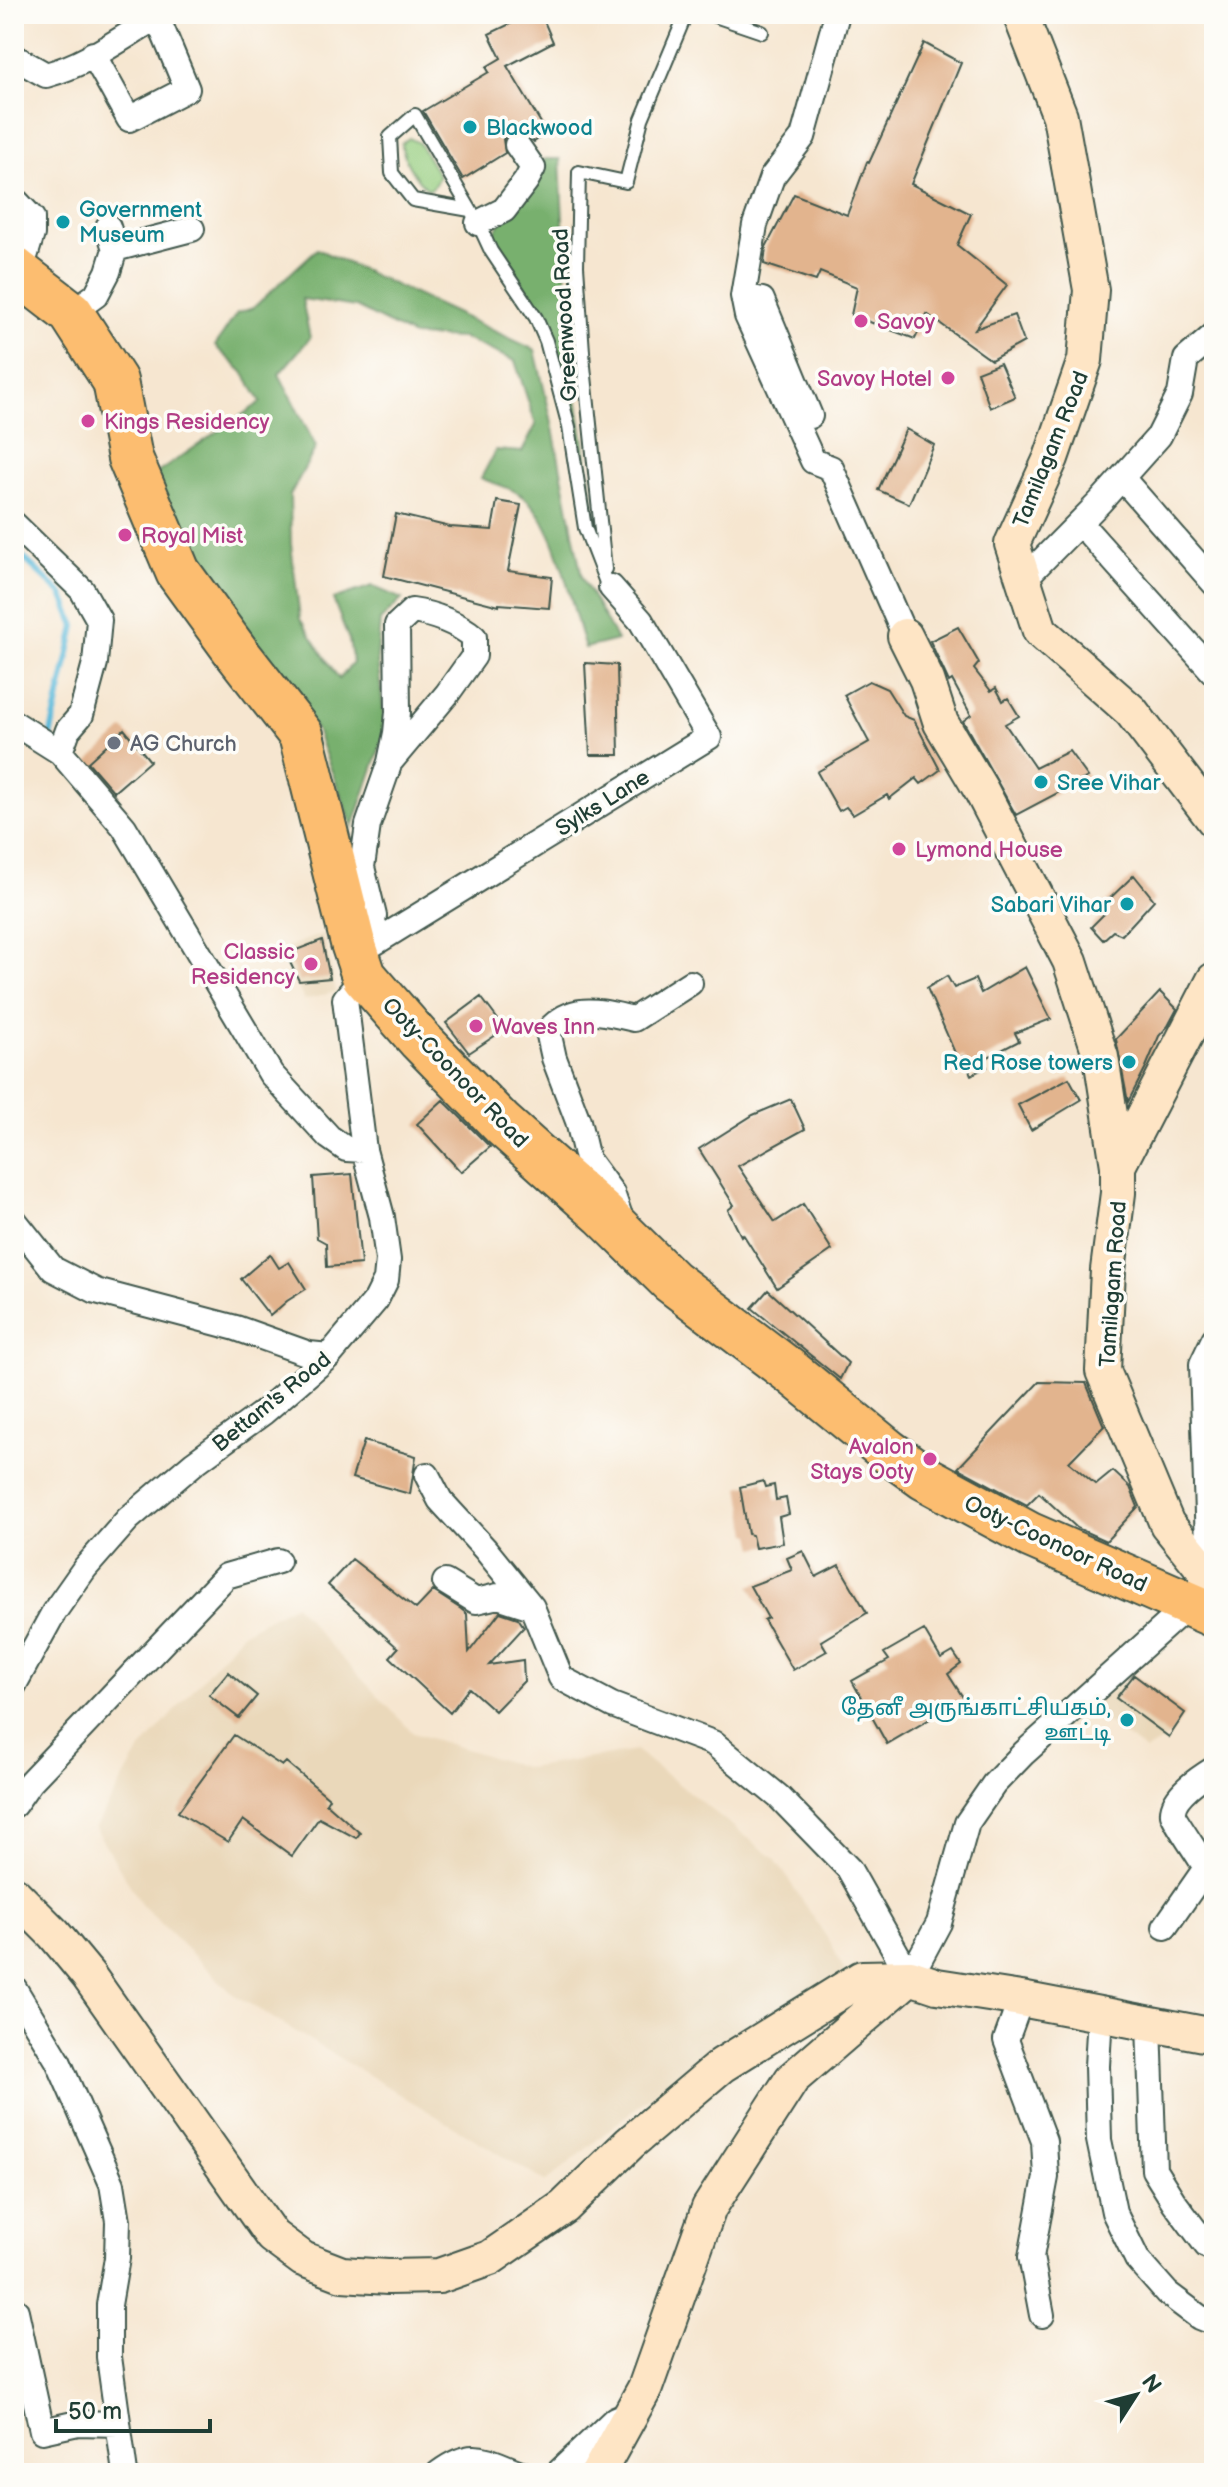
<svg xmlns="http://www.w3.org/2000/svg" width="1228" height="2487" font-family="'Balsamiq Sans','Noto Sans Tamil',sans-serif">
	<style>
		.built { fill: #ead8ba }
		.green { fill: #95cd7f; stroke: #5a855a; stroke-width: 2 }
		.forest { fill: #78b06e; stroke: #4c7651; stroke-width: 2 }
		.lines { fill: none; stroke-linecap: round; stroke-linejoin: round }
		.stream { stroke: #5cbada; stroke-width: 6 }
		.building { fill: #e2b48e }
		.lane-casing { stroke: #3f564b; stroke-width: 16 }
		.street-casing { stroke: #3f564b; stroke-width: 28 }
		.secondary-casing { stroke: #3f564b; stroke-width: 38 }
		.highway-casing { stroke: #3f564b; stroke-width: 48 }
		.lane { stroke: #fff; stroke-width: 12 }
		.street { stroke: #fff; stroke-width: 24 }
		.secondary { stroke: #fee5c5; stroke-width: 34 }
		.highway { stroke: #fcbd6f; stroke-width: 44 }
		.culture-dot { fill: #0f9aa8; stroke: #fdfcf7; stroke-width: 3 }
		.hotel-dot { fill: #d1479c; stroke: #fdfcf7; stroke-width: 3 }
		.worship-dot { fill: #6b7280; stroke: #fdfcf7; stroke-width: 3 }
		.labels { text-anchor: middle; stroke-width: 7; stroke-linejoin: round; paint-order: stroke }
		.culture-label { font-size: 22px; fill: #0d838f; stroke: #fdfcf7; text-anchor: start }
		.street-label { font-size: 22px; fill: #1f3d34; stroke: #fdfcf7 }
		.hotel-label { font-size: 22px; fill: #b23c85; stroke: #fdfcf7; text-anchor: start }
		.worship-label { font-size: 22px; fill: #5b616d; stroke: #fdfcf7; text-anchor: start }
	</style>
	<rect width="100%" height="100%" fill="#fdfcf7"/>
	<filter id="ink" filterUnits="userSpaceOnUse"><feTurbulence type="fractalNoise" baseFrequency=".0125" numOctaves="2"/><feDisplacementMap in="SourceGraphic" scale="16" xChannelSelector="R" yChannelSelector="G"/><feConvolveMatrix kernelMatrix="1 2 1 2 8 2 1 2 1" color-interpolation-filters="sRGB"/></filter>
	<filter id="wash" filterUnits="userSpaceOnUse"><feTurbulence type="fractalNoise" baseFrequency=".006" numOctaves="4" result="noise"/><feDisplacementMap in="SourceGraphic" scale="32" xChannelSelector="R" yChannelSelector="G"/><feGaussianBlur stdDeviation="1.8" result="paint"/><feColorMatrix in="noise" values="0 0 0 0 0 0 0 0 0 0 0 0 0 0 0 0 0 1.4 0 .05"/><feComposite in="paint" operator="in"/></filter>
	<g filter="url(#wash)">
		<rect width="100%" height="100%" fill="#f6e6d0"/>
		<path class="built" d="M324,933L336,992L304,1000L280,950Z
			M295,1604L322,1637L413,1733L527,1768L636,1751L775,1859L831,1944L845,1972L712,2045L546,2182L233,1994L142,1905L95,1828L139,1752L242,1633Z
			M1133,1674L1185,1713L1169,1737L1146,1751L1088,1709Z"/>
		<path class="green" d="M409,138L419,143L439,176L434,186L429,190C413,177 406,164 401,144Z"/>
		<path class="forest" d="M545,159H560L569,345L602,561L597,557L550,342L541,314L493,234Z
			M317,249L535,350L551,418L582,578L617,640L585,648C570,606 558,514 516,492C505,486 492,483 481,478L496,450L522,452L536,425L515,361L463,338L413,336L356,307L302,299L310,338L279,374L316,447L290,495L291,544L300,619L339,679L353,663L349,640L333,599L372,586L402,599L380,621L377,658L386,730L353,827L316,730L190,563L154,475L261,402L243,372L215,346L237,313L253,308Z"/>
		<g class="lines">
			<path class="stream" d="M14,549L62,594L75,626L50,737"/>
		</g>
		<g id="blocks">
			<path class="building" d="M531,14H541L553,42L507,66L547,133L534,142L523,131L509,132L503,139L505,153L463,179L423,111L489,72L486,67L501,58L489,34Z
				M924,43L961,63L911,184L971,214L957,245L1007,285L975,329L1014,315L1024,342L991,360L927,314L915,339L851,315L857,287L820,272L816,281L764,264L766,247L794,194L847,215L867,162L869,163Z
				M1000,363L1015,397L990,408L977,372Z
				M906,429L934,445L909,504L878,490Z
				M497,501L521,505L508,571L552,577L549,608L499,604V606L384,576L396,514L450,527L492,530Z
				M958,627L979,663L974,669L991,691L996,688L1003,701L1008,698L1019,716L1005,724L1035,768L1069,751L1088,777L1016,815L963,721L971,715L952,680L949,682L930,641Z
				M585,663L617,665L619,755H590Z
				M869,681L887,689L904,716L914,720L940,770L921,784L916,778L889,799L887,795L853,815L846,807L839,811L817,772L869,742L844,695Z
				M124,729L150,761L114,792L88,762Z
				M1134,875L1154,900L1122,935L1113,931L1103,940L1091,927L1104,914L1099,909Z
				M322,940L330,978L299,981L286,954Z
				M1025,967L1051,1019L1015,1033L1019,1041L982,1060L987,1067L971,1075L963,1056L958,1060L927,988L947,976L954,988L975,979L981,993Z
				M1160,992L1177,1009L1168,1026L1159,1036L1146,1067L1128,1102L1116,1039Z
				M481,997L505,1029L469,1053L446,1023Z
				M1069,1078L1081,1100L1031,1130L1018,1105Z
				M791,1099L805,1129L738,1166L775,1222L803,1204L832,1250L777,1288L743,1234L741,1236L728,1210L734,1205L699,1149L753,1115Z
				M443,1100L490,1147L461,1172L417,1124Z
				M352,1174L361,1264L327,1267L326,1243L317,1238L313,1177Z
				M270,1254L279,1268L289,1262L306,1289L287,1301L270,1316L241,1279Z
				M768,1290L848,1363L840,1379L752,1308Z
				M1039,1382L1086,1383L1104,1426L1069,1462L1096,1485L1113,1471L1130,1487L1138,1507L1106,1541L1077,1528L1039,1493L1027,1505L958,1468Z
				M364,1441L416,1456L410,1494L352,1478Z
				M763,1481L765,1487L774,1485L776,1500L786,1498L789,1514L779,1517L783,1543L755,1548L752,1535L748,1534L740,1487Z
				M803,1551L816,1577L839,1565L867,1613L821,1641L827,1651L793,1670L764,1620L768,1618L750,1586L792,1570L787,1558Z
				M352,1559L416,1609L433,1591L461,1609L467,1614L469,1652L500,1612L518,1618L524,1627L489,1665L523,1660L524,1681L495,1711L469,1688L450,1713L390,1657L398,1648L328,1585Z
				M924,1630L941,1659L953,1652L961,1664L948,1674L964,1699L887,1744L852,1681L889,1660L884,1653Z
				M228,1672L257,1696L239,1718L209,1695Z
				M1134,1675L1185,1713L1169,1737L1116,1698Z
				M234,1735L282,1766L286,1762L329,1798L326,1803L360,1833L356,1838L319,1818L292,1856L243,1820L228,1842L178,1812Z"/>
		</g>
	</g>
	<g filter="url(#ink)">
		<use href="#blocks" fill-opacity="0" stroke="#3f564b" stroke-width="2"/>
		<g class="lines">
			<g class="lane-casing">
				<path id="lane" d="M709,14L762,32
					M470,210L413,200L392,173L390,137L415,115L478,223L491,251L536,318L546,341L569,427L585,528L605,580L611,587
					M605,569L584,366L577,266L579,172L626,182L642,119L686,14"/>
			</g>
			<g class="street-casing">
				<path id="street" d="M837,14L803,137L772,177L755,225L743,296L747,316L813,461L831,468L905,636
					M14,57L46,75C86,65 121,38 157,17L187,89L129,119L93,54
					M14,199L32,218V234L20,273
					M478,223L504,210L526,181L533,168L517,145
					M115,249L192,229
					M743,296L762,300L810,416
					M71,313L96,295L108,272L115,249L108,227
					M1122,478L1214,583
					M1080,523L1214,673
					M14,524L82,590L99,620L95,663L81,715L68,730L60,752
					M1023,580L1100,502L1159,436L1180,394L1186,359L1214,335
					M14,723L60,752L124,827L271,1074L329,1137L346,1149L364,1150
					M368,947L374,916L362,867L368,825L390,762L396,733L398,712L397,625L412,611C433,614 458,623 474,637V656L447,694L390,762
					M621,1219L612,1193L587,1159L578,1121L554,1058L548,1031C573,1002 601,1012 634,1019L690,983
					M14,1220L53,1269L96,1291L236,1328L309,1354L329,1356
					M427,1475L440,1500L485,1549L532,1607L561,1678L612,1705L713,1743L779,1797L849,1869L910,1977
					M1209,1575L1202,1364L1214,1339
					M445,1582L476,1601L498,1596L532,1607
					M14,1685L54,1612L85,1568L128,1519L194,1463L264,1412L329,1356L376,1300L386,1280L388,1260L382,1217L364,1150L345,999L364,976L368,947L709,737L641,621L611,587
					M14,1805L30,1782L226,1576L278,1561
					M1165,1927L1206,1868C1200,1857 1174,1820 1173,1814C1171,1796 1201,1777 1214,1769
					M910,1977L939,1923L967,1823L994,1784L1024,1753L1189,1605
					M14,1988L58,2061L112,2184L118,2221L117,2258L109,2305V2357L125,2473
					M1021,1999L1006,2040L1044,2141L1046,2177L1031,2257L1042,2315
					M1100,2015L1097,2066L1099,2140L1114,2212L1137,2259L1167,2293L1199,2317L1214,2323
					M1149,2024L1154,2170L1174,2202L1207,2246L1214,2249
					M14,2311H16L42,2431L78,2423L118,2424
					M439,2473C474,2447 485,2460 521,2473
					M558,2473L615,2419L627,2414"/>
			</g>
			<g class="secondary-casing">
				<path id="secondary" d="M1020,14L1060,116L1091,290L1085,360L1051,458L1012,544L1040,631L1131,711L1214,820
					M905,636L927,680L941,723L981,790L1070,961L1101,1057L1118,1166
					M1214,980L1118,1166V1193L1108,1270L1103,1371L1167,1524L1214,1582
					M14,1894L54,1934L88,1975L272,2236L303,2259L342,2274L388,2277L439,2276L490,2258L564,2207L630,2143L722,2065L862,1978L910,1977L937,1986L1021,1999L1214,2036
					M598,2473L645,2388L709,2208L792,2079L910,1977"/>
			</g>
			<g class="highway-casing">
				<path id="highway" d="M14,269L71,313L115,381L130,458L178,572L237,653L301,735L353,943L364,976L420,1040L502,1124L603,1214L671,1281L791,1372L889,1452L925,1478L1030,1535L1214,1615"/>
			</g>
			<use href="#lane" class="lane"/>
			<use href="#street" class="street"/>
			<use href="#secondary" class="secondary"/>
			<use href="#highway" class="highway"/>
		</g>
	</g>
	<g class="culture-dot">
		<circle cx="470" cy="127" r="8"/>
		<circle cx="63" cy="222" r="8"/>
		<circle cx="1041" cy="782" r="8"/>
		<circle cx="1127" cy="904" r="8"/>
		<circle cx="1129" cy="1062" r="8"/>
		<circle cx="1127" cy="1720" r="8"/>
	</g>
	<g class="hotel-dot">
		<circle cx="861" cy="321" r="8"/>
		<circle cx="948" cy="378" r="8"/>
		<circle cx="88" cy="421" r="8"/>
		<circle cx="125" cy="535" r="8"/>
		<circle cx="899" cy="849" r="8"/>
		<circle cx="311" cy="964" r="8"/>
		<circle cx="476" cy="1026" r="8"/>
		<circle cx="930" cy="1459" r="8"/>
	</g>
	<circle class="worship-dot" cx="114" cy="743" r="8"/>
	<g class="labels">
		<g class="culture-label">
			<text x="486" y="135">Blackwood</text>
			<text x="79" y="217">Government<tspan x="79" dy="25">Museum</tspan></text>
			<text x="1057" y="790">Sree Vihar</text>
			<text x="1111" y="912" text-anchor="end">Sabari Vihar</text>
			<text x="1113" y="1070" text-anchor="end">Red Rose towers</text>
			<text x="1111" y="1715" text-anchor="end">தேனீ அருங்காட்சியகம்,<tspan x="1111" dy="25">ஊட்டி</tspan></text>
		</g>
		<g class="street-label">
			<text transform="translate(564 315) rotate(-93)" y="8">Greenwood Road</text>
			<text transform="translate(1050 449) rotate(-68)" y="8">Tamilagam Road</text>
			<text transform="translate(602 802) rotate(-32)" y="8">Sylks Lane</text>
			<text transform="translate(456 1072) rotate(46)" y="8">Ooty-Coonoor Road</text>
			<text transform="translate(1112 1284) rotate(-86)" y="8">Tamilagam Road</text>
			<text transform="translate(271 1401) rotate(-39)" y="8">Bettam's Road</text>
			<text transform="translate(1056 1543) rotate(25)" y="8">Ooty-Coonoor Road</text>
		</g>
		<g class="hotel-label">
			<text x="877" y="329">Savoy</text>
			<text x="932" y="386" text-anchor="end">Savoy Hotel</text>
			<text x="104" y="429">Kings Residency</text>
			<text x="141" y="543">Royal Mist</text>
			<text x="915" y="857">Lymond House</text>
			<text x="295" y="959" text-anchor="end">Classic<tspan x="295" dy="25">Residency</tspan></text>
			<text x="492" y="1034">Waves Inn</text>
			<text x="914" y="1454" text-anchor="end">Avalon<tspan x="914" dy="25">Stays Ooty</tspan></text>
		</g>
		<g class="worship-label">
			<text x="130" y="751">AG Church</text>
		</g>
	</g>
	<rect width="1228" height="2487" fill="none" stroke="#fdfcf7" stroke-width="48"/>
	<g transform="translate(1136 2395) rotate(54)" stroke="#fdfcf7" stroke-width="6" paint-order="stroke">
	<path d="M0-6L14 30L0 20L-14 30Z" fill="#1f3d34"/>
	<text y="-12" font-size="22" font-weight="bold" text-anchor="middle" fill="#1f3d34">N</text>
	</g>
	<path d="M56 2419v12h154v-12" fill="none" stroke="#1f3d34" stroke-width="4"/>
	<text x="68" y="2419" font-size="24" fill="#1f3d34" stroke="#fdfcf7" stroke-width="6" paint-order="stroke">50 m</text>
</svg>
